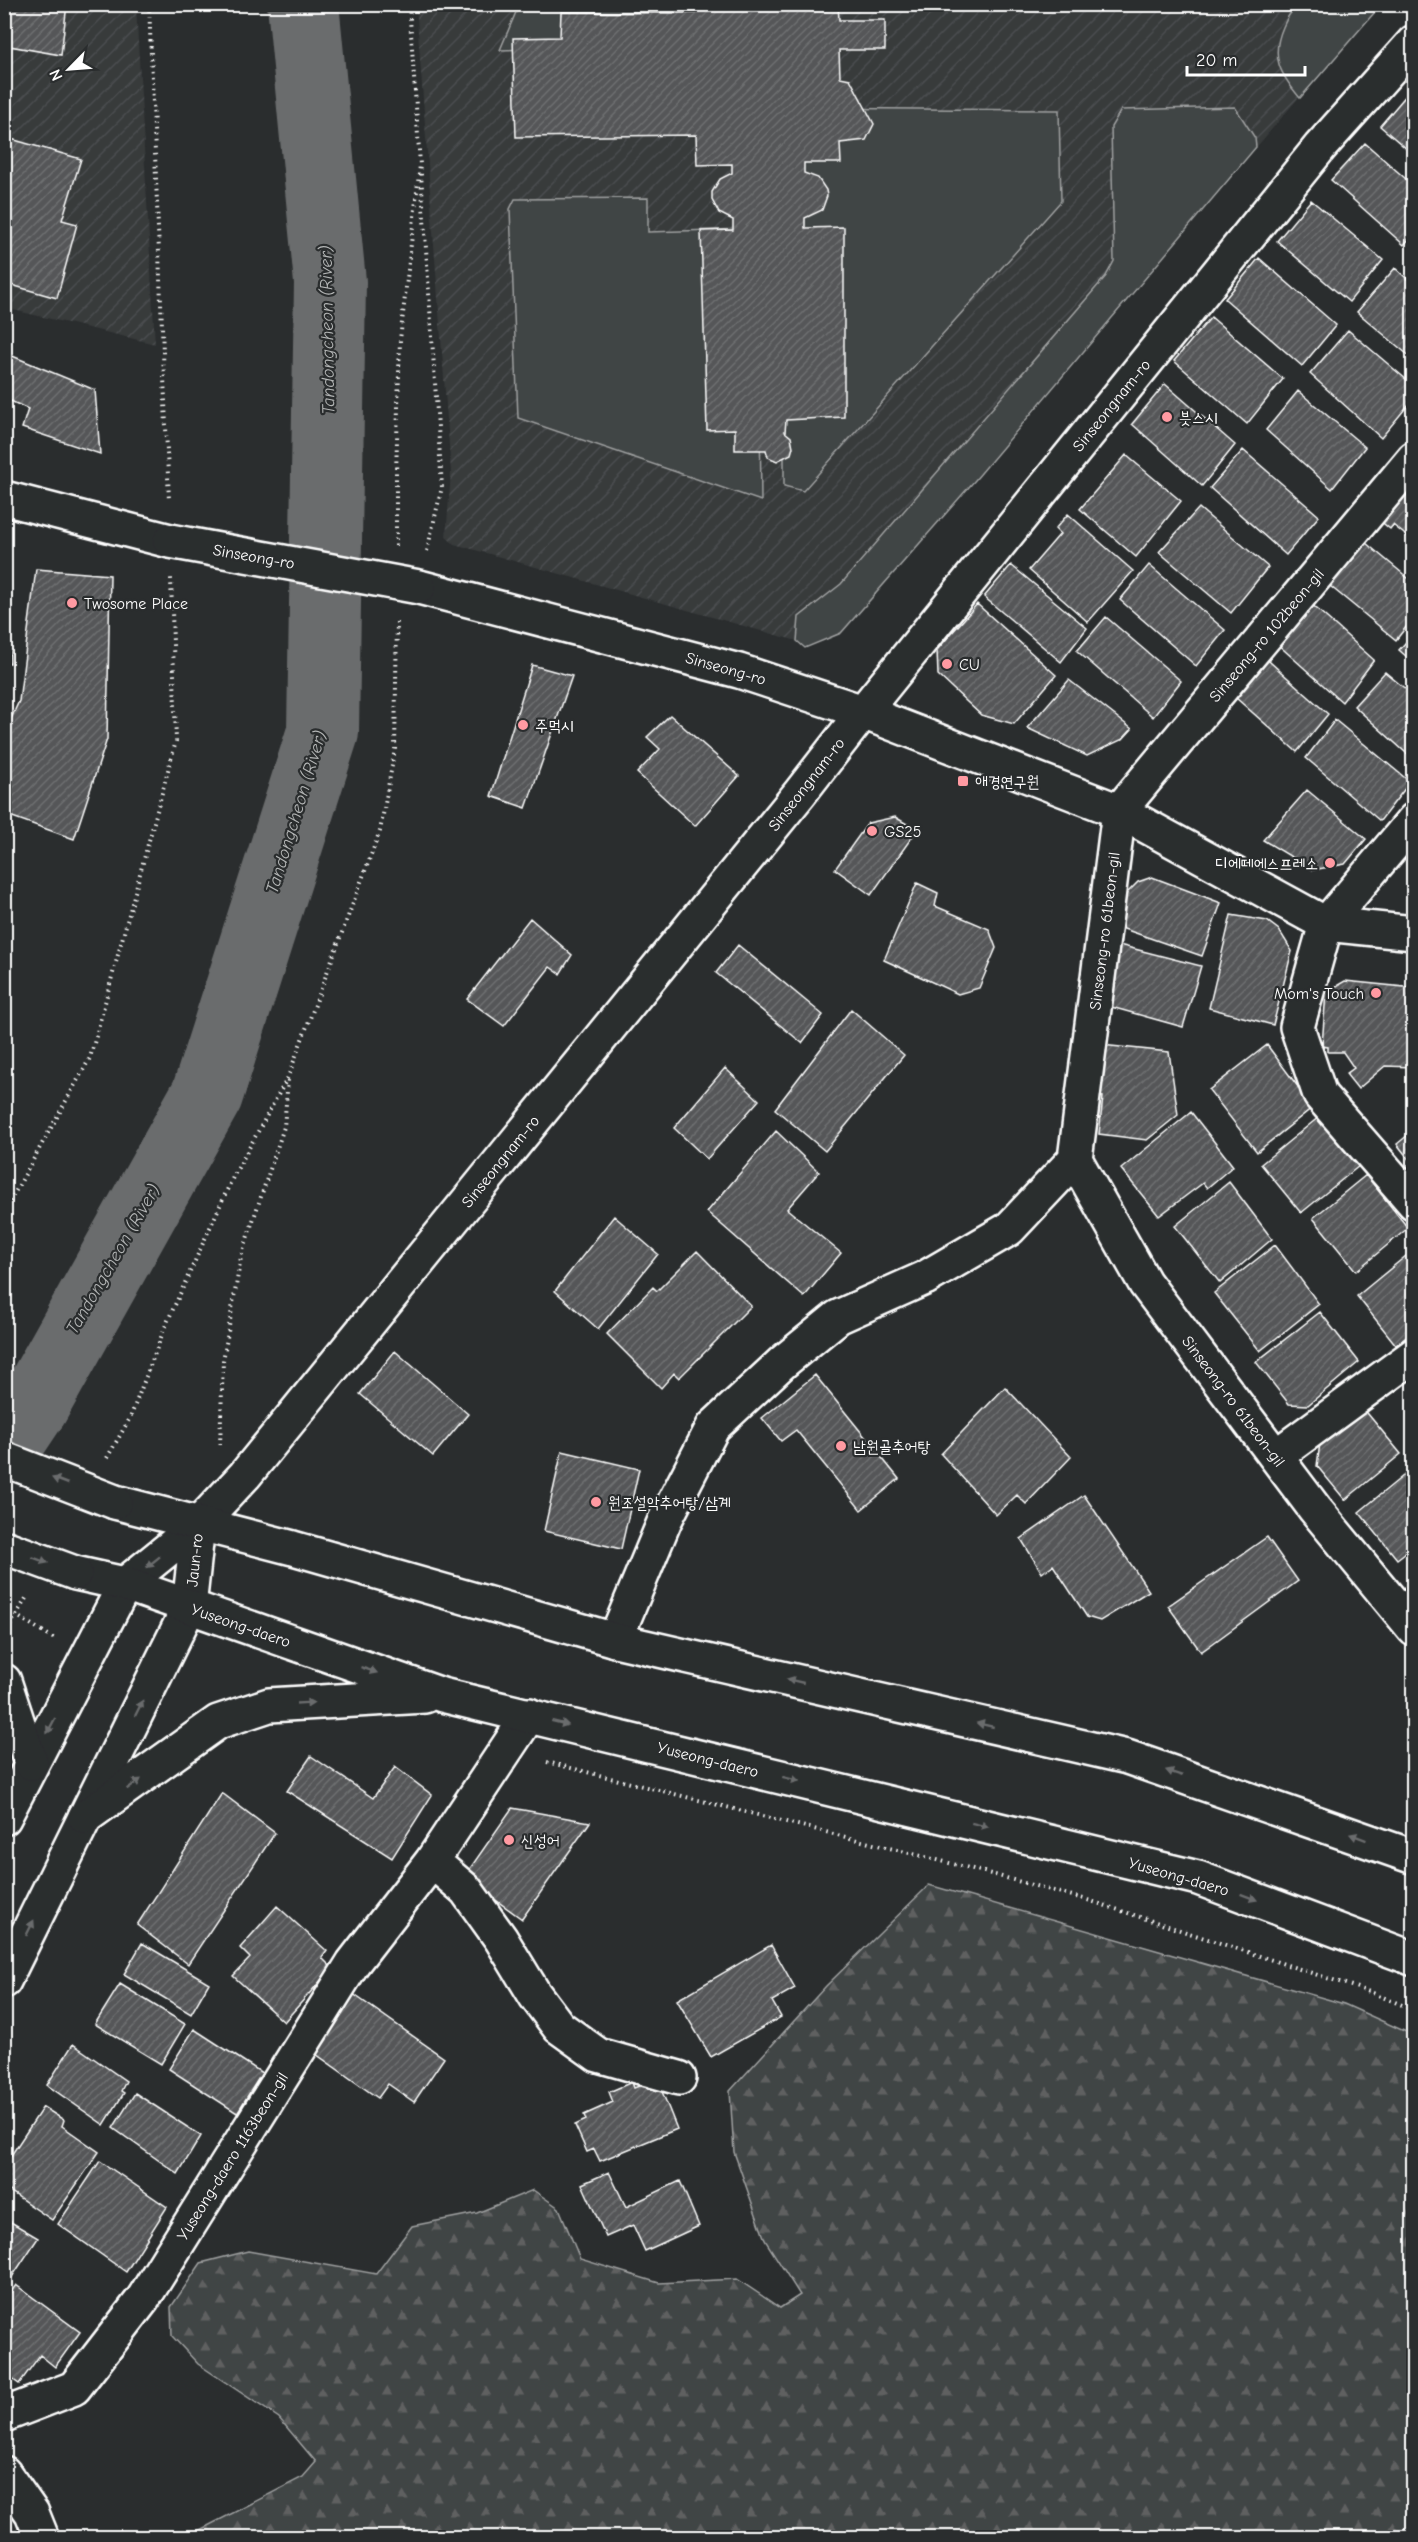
<svg xmlns="http://www.w3.org/2000/svg" width="1418" height="2542" font-family="'Comic Neue','Poor Story',sans-serif">
	<style>
		.industrial { fill: url(#industrial-furrows) }
		.grass { fill: #414445; stroke: #a0a2a2; stroke-width: 1.5 }
		.forest { fill: url(#forest-firs); stroke: #a0a2a2; stroke-width: 1.5 }
		.lines { fill: none; stroke-linecap: round; stroke-linejoin: round }
		.river { stroke: #6a6c6d; stroke-width: 72 }
		.building { fill: url(#building-hatch); stroke: #fff; stroke-width: 1.5 }
		.minor-casing { stroke: #fff; stroke-width: 38 }
		.major-casing { stroke: #fff; stroke-width: 38 }
		.path { stroke: #fff; stroke-width: 4; stroke-dasharray: 1.5 4.5; stroke-linecap: butt }
		.minor { stroke: #2a2d2e; stroke-width: 33 }
		.major { stroke: #2a2d2e; stroke-width: 33 }
		.minor-bridge-casing { stroke: #fff; stroke-width: 38; stroke-linecap: butt }
		.major-bridge-casing { stroke: #fff; stroke-width: 38; stroke-linecap: butt }
		.path-bridge { stroke: #fff; stroke-width: 4; stroke-dasharray: 1.5 4.5; stroke-linecap: butt }
		.minor-bridge { stroke: #2a2d2e; stroke-width: 33 }
		.major-bridge { stroke: #2a2d2e; stroke-width: 33 }
		.oneway { fill: #6a6c6d }
		.poi-dot { fill: #ff9aa2; stroke: #2a2d2e; stroke-width: 2 }
		.labels { text-anchor: middle; stroke-width: 4.5; stroke-linejoin: round; paint-order: stroke }
		.street-label { font-size: 16px; fill: #fff; stroke: #2a2d2e }
		.poi-label { font-size: 16px; fill: #fff; stroke: #2a2d2e; text-anchor: start }
		.water-label { font-size: 18px; font-style: italic; fill: #b4b6b6; stroke: #2a2d2e }
	</style>
	<defs>
		<pattern id="industrial-furrows" width="10" height="10" patternUnits="userSpaceOnUse" patternTransform="scale(1.5)"><rect width="10" height="10" fill="#373a3b"/><path d="M-1 1l2-2M0 10L10 0M9 11l2-2" fill="none" stroke="#4b4e4f"/></pattern>
		<pattern id="forest-firs" width="22" height="20" patternUnits="userSpaceOnUse" patternTransform="scale(1.5)"><rect width="22" height="20" fill="#414445"/><path d="M5 1l3.5 6h-7zM16 11l3.5 6h-7z" fill="#5e6061"/></pattern>
		<pattern id="building-hatch" width="6" height="6" patternUnits="userSpaceOnUse" patternTransform="scale(1.5)"><rect width="6" height="6" fill="#555758"/><path d="M-1 1l2-2M0 6l6-6M5 7l2-2" fill="none" stroke="#6e7071"/></pattern>
	</defs>
	<rect width="100%" height="100%" fill="#2a2d2e"/>
	<filter id="ink" filterUnits="userSpaceOnUse"><feTurbulence type="fractalNoise" baseFrequency=".0167" numOctaves="2"/><feDisplacementMap in="SourceGraphic" scale="12" xChannelSelector="R" yChannelSelector="G"/><feConvolveMatrix kernelMatrix="1 2 1 2 8 2 1 2 1" color-interpolation-filters="sRGB"/></filter>
	<g filter="url(#ink)">
		<path class="industrial" d="M5,5H136L155,344L5,308Z
			M416,5H1378L841,633L805,648L797,641L454,544L446,537L451,472Z"/>
		<path class="grass" d="M519,5H716L718,42L500,50Z
			M1299,5H1381L1300,98C1280,74 1270,57 1283,27C1287,18 1291,10 1299,5Z
			M1235,107L1255,138L1256,147L976,479L841,633L805,648L797,641L799,617L841,584L1106,276L1114,261L1111,127L1121,110Z
			M780,108L1059,110L1061,201L803,491L784,486V406L760,408L761,501L518,418L510,209L515,199L648,198V232L783,228Z"/>
		<path class="forest" d="M929,1885L1344,2004L1413,2035V2537H137L139,2533H194L303,2477L316,2462L279,2418L198,2364L172,2336L171,2307L201,2263L248,2251L376,2274L412,2226L477,2213L533,2190L559,2208L580,2259L659,2283L737,2279L780,2308L800,2295L765,2240L734,2152L730,2091L826,1986Z"/>
		<g class="lines">
			<path class="river" d="M4,1449L34,1404L207,1095L323,732L330,282L303,4"/>
		</g>
		<path class="building" d="M4,4H67L61,55L4,45Z
			M695,4H838L839,20H885V50H839L840,77L850,79L874,124L866,140L840,143L841,163H804V173L818,178L826,190L827,196L822,210L805,218V228L844,227V417L786,420L785,432L791,437L793,447L791,454L777,461L768,457L766,450H735V429L707,430L701,231L733,230V220L719,213L712,200V192L720,179L732,173V164L697,165L696,135L516,137L513,38L560,37L561,12L695,13Z
			M1414,86V155L1380,126Z
			M4,137L81,159L62,220L77,224L57,298L4,283Z
			M1365,143L1414,186V233L1404,245L1331,180Z
			M1311,200L1383,260L1349,302L1277,241Z
			M1259,258L1336,325L1302,366L1225,299Z
			M1395,268L1414,285V360L1357,312Z
			M1211,317L1283,379L1247,424L1174,361Z
			M1348,330L1414,386V398L1381,438L1310,374Z
			M5,353L95,390L100,454L22,428L28,409L4,398Z
			M1165,384L1235,445L1202,486L1132,424Z
			M1298,391L1365,447L1332,489L1266,430Z
			M1243,450L1319,516L1286,555L1210,488Z
			M1126,455L1181,501L1136,557L1080,509Z
			M1404,480L1414,488V542L1393,525L1390,529L1373,515Z
			M1199,508L1268,567L1231,613L1159,552Z
			M1068,514L1133,571L1088,622L1029,570L1060,534L1055,529Z
			M1360,538L1414,583V617L1396,640L1325,582Z
			M4,565L8,571L10,663H4Z
			M1011,565L1087,628L1061,662L984,597Z
			M1149,565L1225,630L1196,666L1120,600Z
			M36,569L110,575L107,739L74,839L4,814V734L19,701Z
			M1308,601L1374,660L1342,702L1275,642Z
			M977,604L1056,675L1014,724L981,715L938,675L937,650Z
			M1106,617L1181,681L1153,717L1077,651Z
			M1414,633V663L1399,650Z
			M1260,653L1328,714L1297,752L1227,690Z
			M532,665L572,676L526,808L491,796Z
			M1385,672L1414,696V760L1354,706Z
			M1069,680L1132,729L1123,739L1087,756L1027,728Z
			M670,715L739,776L695,826L637,773L660,749L647,737Z
			M1335,720L1410,782L1380,821L1306,758Z
			M1307,790L1366,839L1345,864L1313,870L1263,840Z
			M895,817L917,830L871,895L835,869L868,823Z
			M1152,877L1221,903L1202,956L1118,927L1125,895L1138,882Z
			M917,883L938,893L935,906L989,929L996,948L979,988L958,994L884,960Z
			M1231,915L1267,921L1279,930L1292,951L1273,1025L1209,1008Z
			M530,918L572,955L560,974L550,967L504,1026L467,999Z
			M738,945L823,1015L802,1043L716,973Z
			M1119,945L1201,966L1183,1027L1104,1005Z
			M1345,981L1414,988V1067L1385,1066L1358,1089L1346,1074L1354,1068L1343,1052H1328V1047L1322,1046L1326,992Z
			M851,1009L904,1055L825,1151L775,1109Z
			M1101,1045L1169,1052L1178,1115L1147,1140L1099,1134L1103,1097L1096,1096Z
			M1267,1045L1313,1107L1257,1152L1209,1090Z
			M725,1068L759,1100L707,1159L674,1128Z
			M1191,1112L1233,1166L1207,1188L1203,1183L1159,1216L1121,1169Z
			M1319,1117L1359,1166L1301,1213L1261,1164Z
			M1414,1130V1171L1408,1165L1412,1163L1397,1144Z
			M776,1131L819,1172L787,1209L841,1253L804,1297L707,1212Z
			M1366,1175L1408,1228L1356,1271L1313,1218Z
			M1229,1182L1272,1239L1220,1283L1175,1226Z
			M614,1216L658,1254L598,1329L555,1291Z
			M1275,1245L1319,1304L1260,1351L1214,1293Z
			M697,1251L751,1306L679,1378L674,1373L661,1388L607,1334L653,1287L657,1291Z
			M1412,1251L1414,1254V1331L1396,1345L1357,1296Z
			M1320,1312L1359,1362L1308,1405L1289,1404L1256,1362Z
			M395,1351L468,1414L433,1456L360,1394Z
			M815,1375L899,1479L861,1510L796,1430L781,1441L762,1418Z
			M1005,1387L1071,1457L1026,1504L1017,1495L996,1515L941,1454Z
			M1363,1408L1401,1454L1345,1500L1317,1466L1320,1443Z
			M562,1451L639,1469L621,1549L544,1531Z
			M1414,1467V1546L1397,1559L1359,1512Z
			M1084,1495L1149,1591L1100,1621L1087,1617L1053,1565L1042,1573L1021,1539Z
			M1267,1537L1298,1581L1201,1652L1168,1606Z
			M311,1756L373,1798L395,1767L432,1795L392,1858L287,1791Z
			M222,1793L275,1833L188,1964L137,1925Z
			M512,1808L590,1822L522,1919L464,1877Z
			M277,1906L327,1951L322,1958L332,1968L284,2022L233,1976L250,1958L240,1948Z
			M142,1943L209,1983L191,2014L124,1974Z
			M771,1945L795,1988L772,2001L781,2017L711,2057L677,2000Z
			M120,1984L185,2024L161,2064L95,2024Z
			M346,1989L444,2058L414,2102L388,2084L378,2098L306,2047Z
			M194,2029L262,2073L237,2113L169,2069Z
			M73,2044L126,2081L121,2091L124,2093L104,2125L47,2085Z
			M652,2081L659,2084L677,2129L600,2161L594,2149L587,2152L575,2125L586,2120L584,2115L613,2102L609,2092L632,2082L634,2088Z
			M135,2093L201,2136L178,2174L113,2128Z
			M43,2107L64,2120L62,2126L99,2152L52,2220L4,2187V2166Z
			M100,2161L167,2207L126,2272L58,2224Z
			M609,2172L626,2207L680,2181L699,2226L645,2251L633,2225L606,2237L582,2184Z
			M4,2218L38,2238L4,2289Z
			M16,2285L80,2332L55,2367L40,2355L19,2384L4,2373V2336L8,2332L4,2330V2301Z"/>
		<g class="lines">
			<g class="minor-casing">
				<path id="minor" d="M1414,458L1119,811L1075,1159L1145,1283L1315,1509L1414,1629
					M4,498L170,541
					M419,587L739,671L863,712L1119,811L1326,924L1414,933
					M1414,820L1326,924L1297,1027L1320,1095L1414,1203
					M1276,1456L1414,1355
					M615,1640L665,1520L713,1427L783,1362L838,1317L925,1278L1009,1229L1075,1159
					M4,1818L125,1584L198,1525L245,1475L800,793L863,712L1320,147L1414,42
					M432,1861L466,1890L501,1939L535,1995L559,2027L598,2055L679,2078
					M4,1981L189,1607L198,1525
					M4,2415L74,2388L143,2299L353,1963L432,1861L529,1715
					M4,2473L32,2513L42,2538"/>
			</g>
			<g class="major-casing">
				<path id="major" d="M115,1502L293,1548L615,1640L1127,1757L1414,1857
					M75,1573L125,1584L442,1695L1198,1878L1414,1959
					M4,1681L31,1763
					M85,1817L218,1722L269,1705L425,1696"/>
			</g>
			<path class="path" d="M149,4L169,501
				M421,174L442,487L427,551
				M396,546V474L400,340L420,165L409,4
				M4,1212L90,1058L176,741L171,578
				M220,1445L223,1361L241,1257L284,1127L288,1080
				M107,1458L130,1418L165,1327L233,1177L288,1077L380,831L395,749L397,619
				M42,1631L56,1640
				M4,1636L28,1595
				M547,1762L969,1868L1091,1901L1373,1993L1414,2010"/>
			<use href="#minor" class="minor"/>
			<use href="#major" class="major"/>
			<g class="minor-bridge-casing">
				<path id="minor-bridge" d="M170,541L419,587"/>
			</g>
			<g class="major-bridge-casing">
				<path id="major-bridge" d="M4,1459L115,1502
					M4,1547L75,1573"/>
			</g>
			<path class="path-bridge" d="M4,1616L12,1613L42,1631"/>
			<use href="#minor-bridge" class="minor-bridge"/>
			<use href="#major-bridge" class="major-bridge"/>
		</g>
		<defs><path id="oneway-solid" d="M-6-.8H1V-3.2L6.5 0L1 3.2V.8H-6Z" transform="scale(1.5)"/></defs>
		<g class="oneway">
			<use href="#oneway-solid" transform="translate(60 1481) rotate(-159)"/>
			<use href="#oneway-solid" transform="translate(40 1560) rotate(20)"/>
			<use href="#oneway-solid" transform="translate(153 1562) rotate(141)"/>
			<use href="#oneway-solid" transform="translate(369 1670) rotate(19)"/>
			<use href="#oneway-solid" transform="translate(795 1681) rotate(-167)"/>
			<use href="#oneway-solid" transform="translate(305 1703) rotate(-3)"/>
			<use href="#oneway-solid" transform="translate(139 1708) rotate(-64)"/>
			<use href="#oneway-solid" transform="translate(560 1723) rotate(14)"/>
			<use href="#oneway-solid" transform="translate(985 1725) rotate(-167)"/>
			<use href="#oneway-solid" transform="translate(51 1726) rotate(118)"/>
			<use href="#oneway-solid" transform="translate(1174 1773) rotate(-161)"/>
			<use href="#oneway-solid" transform="translate(791 1779) rotate(14)"/>
			<use href="#oneway-solid" transform="translate(134 1784) rotate(-35)"/>
			<use href="#oneway-solid" transform="translate(980 1825) rotate(14)"/>
			<use href="#oneway-solid" transform="translate(1358 1837) rotate(-160)"/>
			<use href="#oneway-solid" transform="translate(1249 1897) rotate(21)"/>
			<use href="#oneway-solid" transform="translate(30 1928) rotate(-64)"/>
		</g>
	</g>
	<g class="poi-dot">
		<circle cx="1167" cy="417" r="6"/>
		<circle cx="72" cy="603" r="6"/>
		<circle cx="947" cy="664" r="6"/>
		<circle cx="523" cy="725" r="6"/>
		<rect x="957" y="775" width="12" height="12" rx="3"/>
		<circle cx="872" cy="831" r="6"/>
		<circle cx="1330" cy="863" r="6"/>
		<circle cx="1376" cy="993" r="6"/>
		<circle cx="841" cy="1446" r="6"/>
		<circle cx="596" cy="1502" r="6"/>
		<circle cx="509" cy="1840" r="6"/>
	</g>
	<g class="labels">
		<g class="street-label">
			<text transform="translate(1111 405) rotate(-51)" y="6">Sinseongnam-ro</text>
			<text transform="translate(254 556) rotate(10)" y="6">Sinseong-ro</text>
			<text transform="translate(1266 635) rotate(-50)" y="6">Sinseong-ro 102beon-gil</text>
			<text transform="translate(726 668) rotate(16)" y="6">Sinseong-ro</text>
			<text transform="translate(806 784) rotate(-52)" y="6">Sinseongnam-ro</text>
			<text transform="translate(1104 931) rotate(-83)" y="6">Sinseong-ro 61beon-gil</text>
			<text transform="translate(500 1161) rotate(-51)" y="6">Sinseongnam-ro</text>
			<text transform="translate(1234 1401) rotate(53)" y="6">Sinseong-ro 61beon-gil</text>
			<text transform="translate(194 1560) rotate(-84)" y="6">Jaun-ro</text>
			<text transform="translate(241 1625) rotate(19)" y="6">Yuseong-daero</text>
			<text transform="translate(708 1759) rotate(14)" y="6">Yuseong-daero</text>
			<text transform="translate(1179 1876) rotate(16)" y="6">Yuseong-daero</text>
			<text transform="translate(232 2156) rotate(-58)" y="6">Yuseong-daero 1163beon-gil</text>
		</g>
		<g class="poi-label">
			<text x="1179" y="423">븟스시</text>
			<text x="84" y="609">Twosome Place</text>
			<text x="959" y="670">CU</text>
			<text x="535" y="731">주먹시</text>
			<text x="975" y="787">애경연구원</text>
			<text x="884" y="837">GS25</text>
			<text x="1318" y="869" text-anchor="end">디에떼에스프레소</text>
			<text x="1364" y="999" text-anchor="end">Mom's Touch</text>
			<text x="853" y="1452">남원골추어탕</text>
			<text x="608" y="1508">원조설악추어탕/삼계</text>
			<text x="521" y="1846">신성어</text>
		</g>
		<g class="water-label">
			<text transform="translate(327 330) rotate(-91)" y="6">Tandongcheon (River)</text>
			<text transform="translate(296 812) rotate(-73)" y="6">Tandongcheon (River)</text>
			<text transform="translate(113 1259) rotate(-60)" y="6">Tandongcheon (River)</text>
		</g>
	</g>
	<rect width="1418" height="2542" fill="none" stroke="#2a2d2e" stroke-width="24"/>
	<rect x="12" y="12" width="1394" height="2518" fill="none" stroke="#fff" stroke-width="2" filter="url(#ink)"/>
	<g transform="translate(69 69) rotate(245)" stroke="#2a2d2e" stroke-width="4.5" paint-order="stroke">
	<path d="M0-4.5L10 22L0 15L-10 22Z" fill="#ffffff"/>
	<text y="-9" font-size="16" font-weight="bold" text-anchor="middle" fill="#ffffff">N</text>
	</g>
	<path d="M1187 66v9h118v-9" fill="none" stroke="#ffffff" stroke-width="3"/>
	<text x="1196" y="66" font-size="18" fill="#ffffff" stroke="#2a2d2e" stroke-width="4.5" paint-order="stroke">20 m</text>
</svg>
